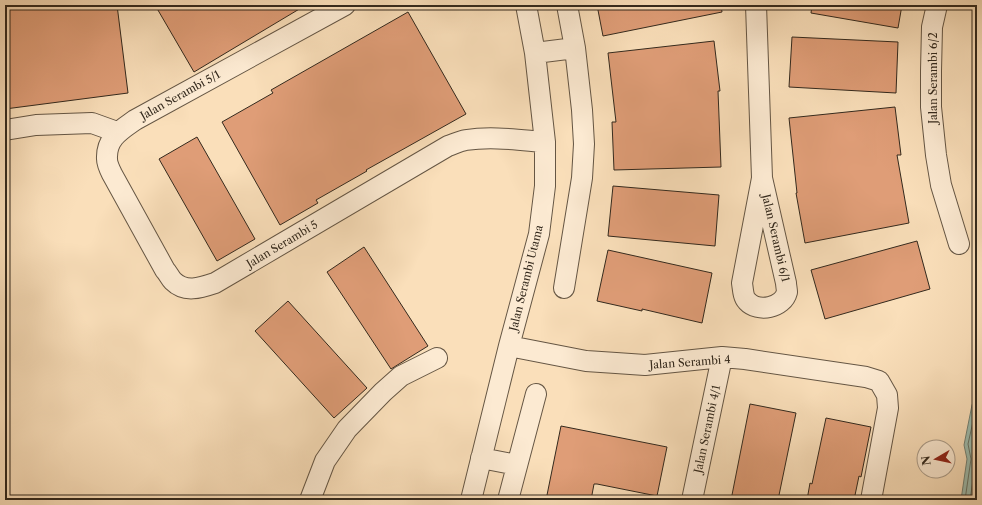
<svg xmlns="http://www.w3.org/2000/svg" width="982" height="505" font-family="'Libre Caslon Text',serif">
	<style>
		.water { fill: #9ebdaf; stroke: #738275 }
		.lines { fill: none; stroke-linecap: round; stroke-linejoin: round }
		.shore { stroke: #687366; stroke-width: 1 }
		.building { fill: #df9d77; stroke: #33291d }
		.minor-casing { stroke: #655644; stroke-width: 22 }
		.minor { stroke: #fcead2; stroke-width: 20 }
		.labels { text-anchor: middle; stroke-width: 3.5; stroke-linejoin: round; paint-order: stroke }
		.street-label { font-size: 11px; fill: #33291d; stroke: #fcead2 }
	</style>
	<rect width="100%" height="100%" fill="#fadfba"/>
	<filter id="stains"><feTurbulence type="fractalNoise" baseFrequency=".005" numOctaves="4"/><feColorMatrix values="0 0 0 0 .2 0 0 0 0 .09 0 0 0 0 .02 0 0 0 .5 -.17"/></filter>
	<radialGradient id="worn" r=".72"><stop offset=".6" stop-color="#630" stop-opacity="0"/><stop offset="1" stop-color="#630" stop-opacity=".3"/></radialGradient>
	<path class="water" d="M977,391V500H961L967,459L964,445L972,405Z"/>
	<g class="lines">
		<path class="shore" d="M965,500L971,459L968,444L977,404
			M970,500L976,460L973,444L977,426"/>
	</g>
	<path class="building" d="M5,5H117L128,93L5,109Z
		M155,5H306L194,72Z
		M597,5H721L722,12L603,36Z
		M812,5H902L898,28L811,13Z
		M408,12L466,114L366,170L367,171L316,200L318,203L280,225L222,122L273,93L271,90Z
		M792,37L898,42L896,93L789,87Z
		M714,41L720,91H718L721,167L614,170L612,122H616L608,53Z
		M895,107L901,155H897L909,223L805,243L796,193H797L789,118Z
		M197,137L255,239L217,261L159,159Z
		M613,186L719,195L715,246L608,236Z
		M917,241L930,289L825,319L811,270Z
		M364,247L428,346L391,369L327,272Z
		M608,250L712,273L702,323L642,309V311L597,301Z
		M288,301L367,388L334,418L255,331Z
		M750,404L796,413L778,500H731Z
		M826,418L871,427L861,477L859,476L854,500H807L810,483L812,484Z
		M561,426L667,447L657,496L597,484H594L591,500H546Z"/>
	<g class="lines">
		<g class="minor-casing">
			<path id="minor" d="M345,5L135,120C121,130 106,138 107,159C107,164 110,170 112,174L165,270C168,273 170,278 173,281C185,293 200,288 215,283L448,146C454,144 460,141 466,140C492,136 519,140 545,142
				M756,5L762,178L786,283C786,285 787,290 787,292C783,308 758,313 747,301C743,297 743,289 742,283L762,178
				M937,5L932,27L931,71V107L936,155L941,185L959,244
				M535,53L575,48
				M5,130L36,125L92,123L117,132
				M564,288L582,178L584,144L582,110L575,48L567,5
				M509,346L586,361L616,363L645,365L722,357L745,359L866,377L879,381L887,395L888,408L871,500
				M481,458L517,465
				M310,500L325,461L347,429L383,392L401,376L437,358
				M471,500L509,346L539,234L545,186V142L535,53L526,5
				M508,500L536,394
				M692,500L722,357"/>
		</g>
		<use href="#minor" class="minor"/>
	</g>
	<g class="labels">
		<g class="street-label">
			<text transform="translate(933 78) rotate(-90)" y="4">Jalan Serambi 6/2</text>
			<text transform="translate(180 95) rotate(-29)" y="4">Jalan Serambi 5/1</text>
			<text transform="translate(776 238) rotate(77)" y="4">Jalan Serambi 6/1</text>
			<text transform="translate(282 244) rotate(-31)" y="4">Jalan Serambi 5</text>
			<text transform="translate(526 278) rotate(-76)" y="4">Jalan Serambi Utama</text>
			<text transform="translate(690 362) rotate(-4)" y="4">Jalan Serambi 4</text>
			<text transform="translate(707 429) rotate(-78)" y="4">Jalan Serambi 4/1</text>
		</g>
	</g>
	<rect width="982" height="505" fill="none" stroke="#fadfba" stroke-width="20"/>
	<rect x="6" y="6" width="970" height="493" fill="none" stroke="#33291d" stroke-width="2"/>
	<rect x="10" y="10" width="962" height="485" fill="none" stroke="#33291d"/>
	<g transform="translate(936 459) rotate(261)"><circle r="19" fill="#fcead2" stroke="#ac9d8a"/>
	<path d="M0-3L7 15L0 10L-7 15Z" fill="#8f2418"/>
	<text y="-6" font-size="11" font-weight="bold" text-anchor="middle" fill="#33291d">N</text>
	</g>
	<rect width="100%" height="100%" filter="url(#stains)"/>
	<rect width="100%" height="100%" fill="url(#worn)"/>
</svg>
